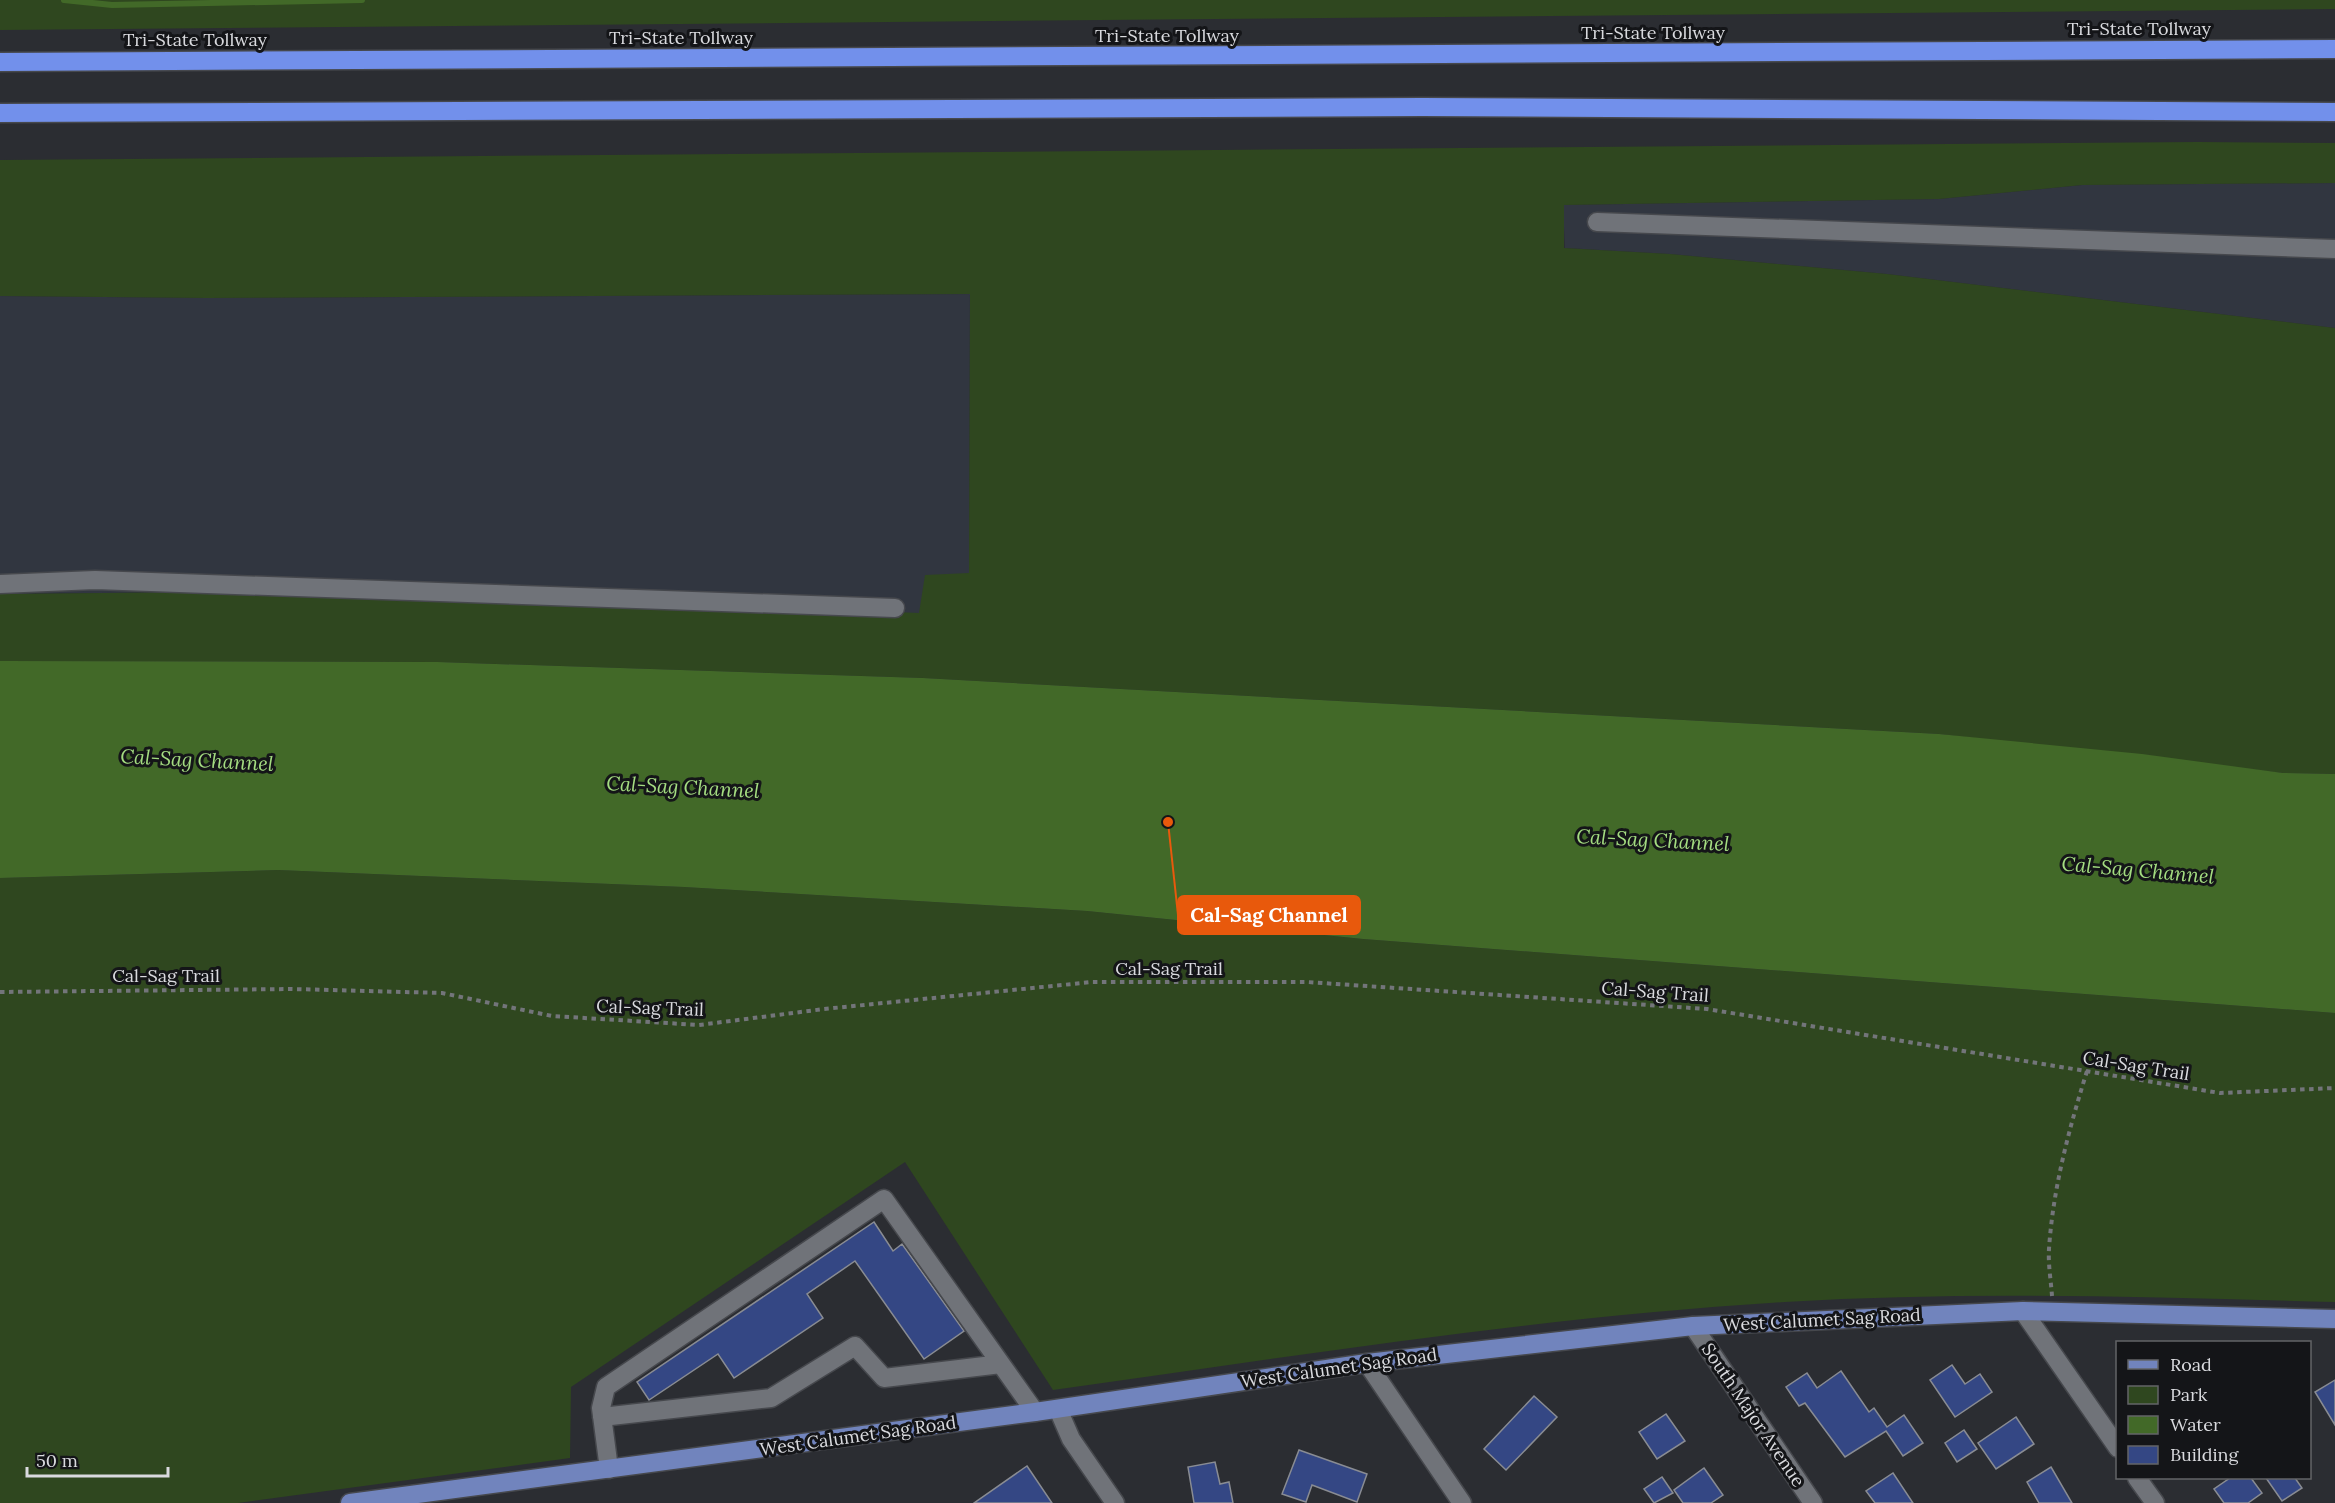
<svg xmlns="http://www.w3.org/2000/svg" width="2335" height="1503" font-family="Lora,serif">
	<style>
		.built { fill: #313640 }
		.green { fill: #2f471f }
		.water { fill: #426928 }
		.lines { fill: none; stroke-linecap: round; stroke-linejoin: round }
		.stream { stroke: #426928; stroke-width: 6 }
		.building { fill: #344784; stroke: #898c93; stroke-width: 1.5 }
		.minor-casing { stroke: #46484d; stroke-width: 21 }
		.major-casing { stroke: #46484d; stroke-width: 21 }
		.highway-casing { stroke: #46484d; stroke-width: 21 }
		.path { stroke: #73757a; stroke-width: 4; stroke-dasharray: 4.5 4.5; stroke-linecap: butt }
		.minor { stroke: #707379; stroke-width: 18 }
		.major { stroke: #7184bd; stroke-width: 18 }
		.highway { stroke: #7290eb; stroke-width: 18 }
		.labels { text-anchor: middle; stroke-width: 6; stroke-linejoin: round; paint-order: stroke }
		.street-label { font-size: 18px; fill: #d9dade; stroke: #141518 }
		.water-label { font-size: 20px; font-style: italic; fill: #a4dd81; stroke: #141518 }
		.leader { fill: none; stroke: #e8590c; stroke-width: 2 }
		.callout-dot { fill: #e8590c; stroke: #141518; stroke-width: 2 }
		.callout { fill: #e8590c; stroke: #e8590c; stroke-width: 2 }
		.callout-label { font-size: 20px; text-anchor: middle; font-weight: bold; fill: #fff }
	</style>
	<rect width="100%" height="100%" fill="#2b2d32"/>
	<path class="built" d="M2335,183V328L1887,274L1670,254L1565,248L1563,205L1939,199L2082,185Z
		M970,294L969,573L919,614L634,601L203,592L0,594V296L207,298Z"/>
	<path class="green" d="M0,0H2335V9L0,30Z
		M2198,142L2335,143V183L2082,185L1939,199L1564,205V248L1670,254L1887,274L2335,328V774L2283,773L1939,734L923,678L438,662L0,661V594L203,592L634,601L919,613L925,575L969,573L970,294L207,298L0,296V160Z
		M278,870L684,887L1087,911L1363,939L2335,1013V1302C2151,1297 1968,1291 1785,1302C1539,1317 1296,1356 1053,1390L905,1162L571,1387L570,1458L238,1503H0V878Z"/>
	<path class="water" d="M0,661L438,662L923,678L1939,734L2142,754L2283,773L2335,774V1013L1363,939L1087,911L684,887L278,870L0,878Z"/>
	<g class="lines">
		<path class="stream" d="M64,0L112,5L362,0"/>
	</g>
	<path class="building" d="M874,1222L893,1251L902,1244L964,1331L924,1359L855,1261L807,1294L823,1318L734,1378L718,1354L649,1400L637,1382Z
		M1952,1365L1965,1384L1980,1374L1992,1392L1955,1417L1930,1380Z
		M1841,1371L1869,1412L1874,1408L1887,1427L1904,1415L1923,1443L1903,1456L1886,1431L1845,1457L1805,1403L1799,1406L1786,1387L1807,1373L1817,1388Z
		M2335,1380V1425L2315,1392Z
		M1534,1396L1557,1417L1506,1470L1484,1449Z
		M1666,1414L1685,1441L1657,1459L1639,1432Z
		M2016,1417L2034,1444L1996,1469L1978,1443Z
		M1964,1430L1977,1449L1957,1462L1945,1443Z
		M1299,1450L1367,1474L1357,1502L1312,1485L1306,1502L1282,1494Z
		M1215,1462L1220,1484L1229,1482L1233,1503H1194L1188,1467Z
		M1027,1466L1052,1503H974Z
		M2051,1467L2072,1503H2039L2027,1482Z
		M1704,1468L1723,1495L1711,1503H1683L1674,1490Z
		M1893,1473L1913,1503H1875L1866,1491Z
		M1662,1477L1673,1493L1654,1503L1644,1489Z
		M2230,1478H2251L2262,1493L2248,1503H2224L2214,1489Z
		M2266,1478H2295L2302,1488L2282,1501Z"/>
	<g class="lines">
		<g class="minor-casing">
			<path id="minor" d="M1597,222L2335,249
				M0,584L95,580L895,608
				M2023,1311L2118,1448
				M1693,1326L1813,1503
				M1367,1363L1462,1503
				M1058,1409L1071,1439L1115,1503
				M602,1417L771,1398L855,1346L884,1378L1001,1364
				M609,1469L601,1408L606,1387L884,1199L1035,1412
				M2137,1478L2155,1503"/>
		</g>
		<g class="major-casing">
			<path id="major" d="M350,1503L1035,1412L1367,1363L1693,1326L2023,1311L2335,1319"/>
		</g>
		<g class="highway-casing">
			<path id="highway" d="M0,62L2335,49
				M0,113L1422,107L2335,112"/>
		</g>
		<path class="path" d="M0,992L292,989L442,993L552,1016L699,1025L824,1009L1092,982H1307L1707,1009L2220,1093L2335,1088
			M2052,1296C2051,1281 2048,1264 2049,1249C2053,1188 2069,1129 2087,1071"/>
		<use href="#minor" class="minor"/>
		<use href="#major" class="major"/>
		<use href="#highway" class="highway"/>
	</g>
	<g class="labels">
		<g class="street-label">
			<text x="2139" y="35">Tri-State Tollway</text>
			<text x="1653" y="39">Tri-State Tollway</text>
			<text x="1167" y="42">Tri-State Tollway</text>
			<text x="681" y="44">Tri-State Tollway</text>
			<text x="195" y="46">Tri-State Tollway</text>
			<text x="1169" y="975">Cal-Sag Trail</text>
			<text x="166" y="982">Cal-Sag Trail</text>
			<text transform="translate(1655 992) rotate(4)" y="6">Cal-Sag Trail</text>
			<text transform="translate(650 1008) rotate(2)" y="6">Cal-Sag Trail</text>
			<text transform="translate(2136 1066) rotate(9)" y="6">Cal-Sag Trail</text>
			<text transform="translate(1822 1320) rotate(-3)" y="6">West Calumet Sag Road</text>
			<text transform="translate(1339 1368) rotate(-8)" y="6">West Calumet Sag Road</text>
			<text transform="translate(1753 1415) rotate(56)" y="6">South Major Avenue</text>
			<text transform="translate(858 1436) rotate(-8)" y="6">West Calumet Sag Road</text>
		</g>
		<g class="water-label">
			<text transform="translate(197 760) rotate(3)" y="7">Cal-Sag Channel</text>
			<text transform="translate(683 787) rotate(3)" y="7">Cal-Sag Channel</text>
			<text transform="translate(1653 840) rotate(3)" y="7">Cal-Sag Channel</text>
			<text transform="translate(2138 870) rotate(5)" y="7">Cal-Sag Channel</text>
		</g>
	</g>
	<path class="leader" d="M1168 822L1178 915"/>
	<circle class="callout-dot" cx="1168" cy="822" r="6"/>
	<rect class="callout" x="1178" y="896" width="182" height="38" rx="6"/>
	<g class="callout-label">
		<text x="1269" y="922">Cal-Sag Channel</text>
	</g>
	<rect x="2116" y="1341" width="195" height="138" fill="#141518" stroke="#636467" stroke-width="1.5"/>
	<rect x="2128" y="1360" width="30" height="9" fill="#7184bd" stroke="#636467" stroke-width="1.5"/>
	<text x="2170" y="1371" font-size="18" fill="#d9dade">Road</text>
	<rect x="2128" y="1386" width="30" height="18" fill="#2f471f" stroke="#636467" stroke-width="1.5"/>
	<text x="2170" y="1401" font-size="18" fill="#d9dade">Park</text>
	<rect x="2128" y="1416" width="30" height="18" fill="#426928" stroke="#636467" stroke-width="1.5"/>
	<text x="2170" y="1431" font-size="18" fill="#d9dade">Water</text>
	<rect x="2128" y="1446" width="30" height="18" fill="#344784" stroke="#636467" stroke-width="1.5"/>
	<text x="2170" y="1461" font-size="18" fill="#d9dade">Building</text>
	<path d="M27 1467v9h141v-9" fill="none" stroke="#d9dade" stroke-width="3"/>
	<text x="36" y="1467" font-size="18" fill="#d9dade" stroke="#141518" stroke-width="4.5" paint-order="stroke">50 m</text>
</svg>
